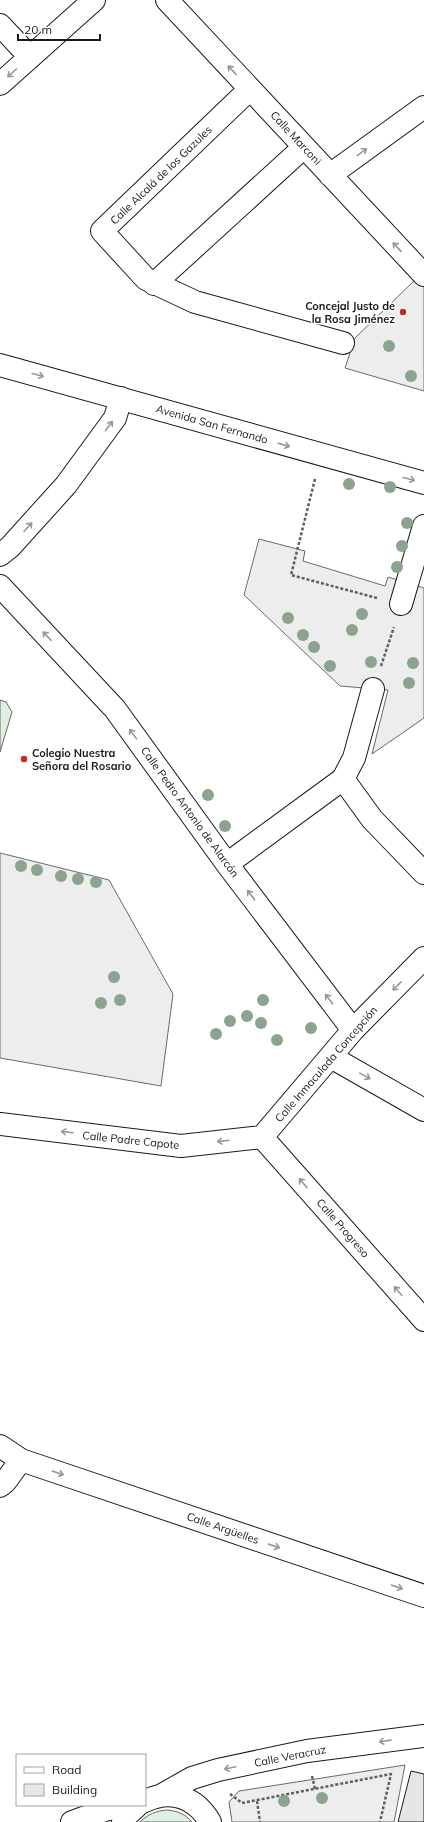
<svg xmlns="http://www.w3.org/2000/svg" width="424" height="1822" font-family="Mulish,sans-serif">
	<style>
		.green { fill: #e0efe3; stroke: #6a6a6a }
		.parking { fill: #ededed; stroke: #6a6a6a }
		.building { fill: #e6e6e6; stroke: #1a1a1a }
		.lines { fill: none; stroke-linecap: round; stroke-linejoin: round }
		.street-casing { stroke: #1a1a1a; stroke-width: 24 }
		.secondary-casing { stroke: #1a1a1a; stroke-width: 24 }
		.path { stroke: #5f5f5f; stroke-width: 2.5; stroke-dasharray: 3 2; stroke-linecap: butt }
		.street { stroke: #fff; stroke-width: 22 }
		.secondary { stroke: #fff; stroke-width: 22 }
		.tree { fill: #8aa48f }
		.oneway { stroke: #989898 }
		.poi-dot { fill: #c62828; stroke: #fff; stroke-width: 1.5 }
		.labels { text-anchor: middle; stroke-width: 3; stroke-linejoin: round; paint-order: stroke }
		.street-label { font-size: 11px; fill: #1a1a1a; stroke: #fff }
		.poi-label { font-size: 11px; font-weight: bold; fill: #1a1a1a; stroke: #fff; text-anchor: end }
	</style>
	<rect width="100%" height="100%" fill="#fff"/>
	<path class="green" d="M0,700L6,702L12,712L0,752Z
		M167,1810C178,1811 185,1814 192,1822H140C148,1814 156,1811 167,1810Z"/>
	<path class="parking" d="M417,278L424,285V391L345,368L355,338Z
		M259,539L305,551L303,561L385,586L388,577L424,588V718L372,754L388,690L340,686L244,595Z
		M0,853L109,880L173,994L161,1086L0,1058Z
		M405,1765L394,1822H232L229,1802L239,1791Z"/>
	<path class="building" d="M411,1771L424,1774V1822H398Z"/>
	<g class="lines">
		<g class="street-casing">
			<path id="street" d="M167,0L424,275
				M0,25L30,57
				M250,89L102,231L146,279L195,302L343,343
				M330,175L424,107
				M154,284L304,147
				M0,555L10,547L66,485L115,418L121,398
				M0,586L115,709L227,864L353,1030
				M401,604L424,526
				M343,779L372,819L424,873
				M227,864L343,779L354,758L373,689
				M331,1057L424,1110
				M0,1124L181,1146L262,1137
				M262,1137L424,1320
				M262,1137L353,1030L424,958
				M0,1446L21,1460L424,1596
				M0,1486L5,1482L21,1460
				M72,1822L108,1809L133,1808"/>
		</g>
		<g class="secondary-casing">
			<path id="secondary" d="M0,84L94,0
				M0,365L424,483
				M162,1795L192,1778L218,1770L307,1751L424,1736
				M145,1801C172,1788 196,1798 210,1822
				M123,1822L126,1816L138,1805"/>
		</g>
		<path class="path" d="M315,479L291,575L377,598
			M381,666L394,627
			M312,1776L315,1789
			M230,1794L242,1803L391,1774L380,1822
			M257,1801L260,1822"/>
		<use href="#street" class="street"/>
		<use href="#secondary" class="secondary"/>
	</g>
	<g class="tree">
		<circle cx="389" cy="346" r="6"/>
		<circle cx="411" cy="376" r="6"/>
		<circle cx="349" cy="484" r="6"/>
		<circle cx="390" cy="487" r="6"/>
		<circle cx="407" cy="523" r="6"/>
		<circle cx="402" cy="546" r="6"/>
		<circle cx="397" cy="567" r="6"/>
		<circle cx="362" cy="614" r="6"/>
		<circle cx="288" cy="618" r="6"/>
		<circle cx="352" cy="630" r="6"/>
		<circle cx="303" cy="635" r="6"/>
		<circle cx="314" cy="647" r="6"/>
		<circle cx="371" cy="662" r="6"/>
		<circle cx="413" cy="663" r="6"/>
		<circle cx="330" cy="666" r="6"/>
		<circle cx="409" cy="683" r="6"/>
		<circle cx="208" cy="795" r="6"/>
		<circle cx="225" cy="826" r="6"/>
		<circle cx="21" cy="866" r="6"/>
		<circle cx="37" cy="870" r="6"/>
		<circle cx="61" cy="876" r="6"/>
		<circle cx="78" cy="879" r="6"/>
		<circle cx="96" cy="882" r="6"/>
		<circle cx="114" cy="977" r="6"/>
		<circle cx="120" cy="1000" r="6"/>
		<circle cx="263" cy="1000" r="6"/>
		<circle cx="101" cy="1003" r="6"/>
		<circle cx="247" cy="1016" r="6"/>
		<circle cx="230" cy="1021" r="6"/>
		<circle cx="261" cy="1023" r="6"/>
		<circle cx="311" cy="1028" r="6"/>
		<circle cx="216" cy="1034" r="6"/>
		<circle cx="277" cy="1040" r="6"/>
		<circle cx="322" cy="1798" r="6"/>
		<circle cx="284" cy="1801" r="6"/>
	</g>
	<defs><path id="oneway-shaft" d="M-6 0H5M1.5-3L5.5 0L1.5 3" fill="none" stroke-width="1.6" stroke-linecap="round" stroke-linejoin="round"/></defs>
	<g class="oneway">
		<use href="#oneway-shaft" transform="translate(232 70) rotate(-133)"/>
		<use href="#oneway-shaft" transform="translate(12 73) rotate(138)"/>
		<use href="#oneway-shaft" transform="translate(362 152) rotate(-36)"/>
		<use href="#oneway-shaft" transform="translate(397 247) rotate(-133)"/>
		<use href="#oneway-shaft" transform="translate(38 375) rotate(15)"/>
		<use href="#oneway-shaft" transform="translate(109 426) rotate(-53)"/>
		<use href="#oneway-shaft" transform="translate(284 445) rotate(16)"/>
		<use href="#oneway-shaft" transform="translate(409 479) rotate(15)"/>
		<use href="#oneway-shaft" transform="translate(28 527) rotate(-48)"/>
		<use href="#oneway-shaft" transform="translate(47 636) rotate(-133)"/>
		<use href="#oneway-shaft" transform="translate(133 734) rotate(-126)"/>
		<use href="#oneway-shaft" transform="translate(251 895) rotate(-127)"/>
		<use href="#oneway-shaft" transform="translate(397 986) rotate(135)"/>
		<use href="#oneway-shaft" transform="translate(329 999) rotate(-127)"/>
		<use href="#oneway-shaft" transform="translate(365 1076) rotate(29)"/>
		<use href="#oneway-shaft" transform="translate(67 1132) rotate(-173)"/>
		<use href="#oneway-shaft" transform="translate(223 1141) rotate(173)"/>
		<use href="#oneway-shaft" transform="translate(303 1183) rotate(-131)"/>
		<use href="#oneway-shaft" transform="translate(398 1291) rotate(-131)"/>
		<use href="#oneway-shaft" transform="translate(58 1473) rotate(19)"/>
		<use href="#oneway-shaft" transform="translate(274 1546) rotate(19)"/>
		<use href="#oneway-shaft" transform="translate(397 1587) rotate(19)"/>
		<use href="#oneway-shaft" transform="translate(385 1741) rotate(172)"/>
		<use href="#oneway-shaft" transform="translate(230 1768) rotate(168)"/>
	</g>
	<g class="poi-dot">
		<circle cx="403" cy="312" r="4"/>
		<circle cx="24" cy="759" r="4"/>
	</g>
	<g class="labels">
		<g class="street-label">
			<text transform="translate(296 138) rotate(47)" y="4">Calle Marconi</text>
			<text transform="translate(161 175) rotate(-44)" y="4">Calle Alcalá de los Gazules</text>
			<text transform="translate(212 424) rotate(16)" y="4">Avenida San Fernando</text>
			<text transform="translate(190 812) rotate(54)" y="4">Calle Pedro Antonio de Alarcón</text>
			<text transform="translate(326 1064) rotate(-49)" y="4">Calle Inmaculada Concepción</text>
			<text transform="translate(131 1140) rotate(6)" y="4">Calle Padre Capote</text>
			<text transform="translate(343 1228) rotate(49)" y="4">Calle Progreso</text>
			<text transform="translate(223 1528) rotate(19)" y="4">Calle Argüelles</text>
			<text transform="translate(290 1756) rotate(-11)" y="4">Calle Veracruz</text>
		</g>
		<g class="poi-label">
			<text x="395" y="310">Concejal Justo de<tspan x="395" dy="13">la Rosa Jiménez</tspan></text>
			<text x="32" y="757" text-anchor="start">Colegio Nuestra<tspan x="32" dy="13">Señora del Rosario</tspan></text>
		</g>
	</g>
	<rect x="16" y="1754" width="130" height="52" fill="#ffffff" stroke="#a3a3a3"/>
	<rect x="24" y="1767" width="20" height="6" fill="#ffffff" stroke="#a3a3a3"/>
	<text x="52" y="1774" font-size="12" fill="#1a1a1a">Road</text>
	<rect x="24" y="1784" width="20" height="12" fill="#e6e6e6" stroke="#a3a3a3"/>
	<text x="52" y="1794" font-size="12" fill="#1a1a1a">Building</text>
	<path d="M18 34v6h82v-6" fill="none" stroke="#1a1a1a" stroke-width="2"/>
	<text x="24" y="34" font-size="12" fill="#1a1a1a" stroke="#ffffff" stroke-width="3" paint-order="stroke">20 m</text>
</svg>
